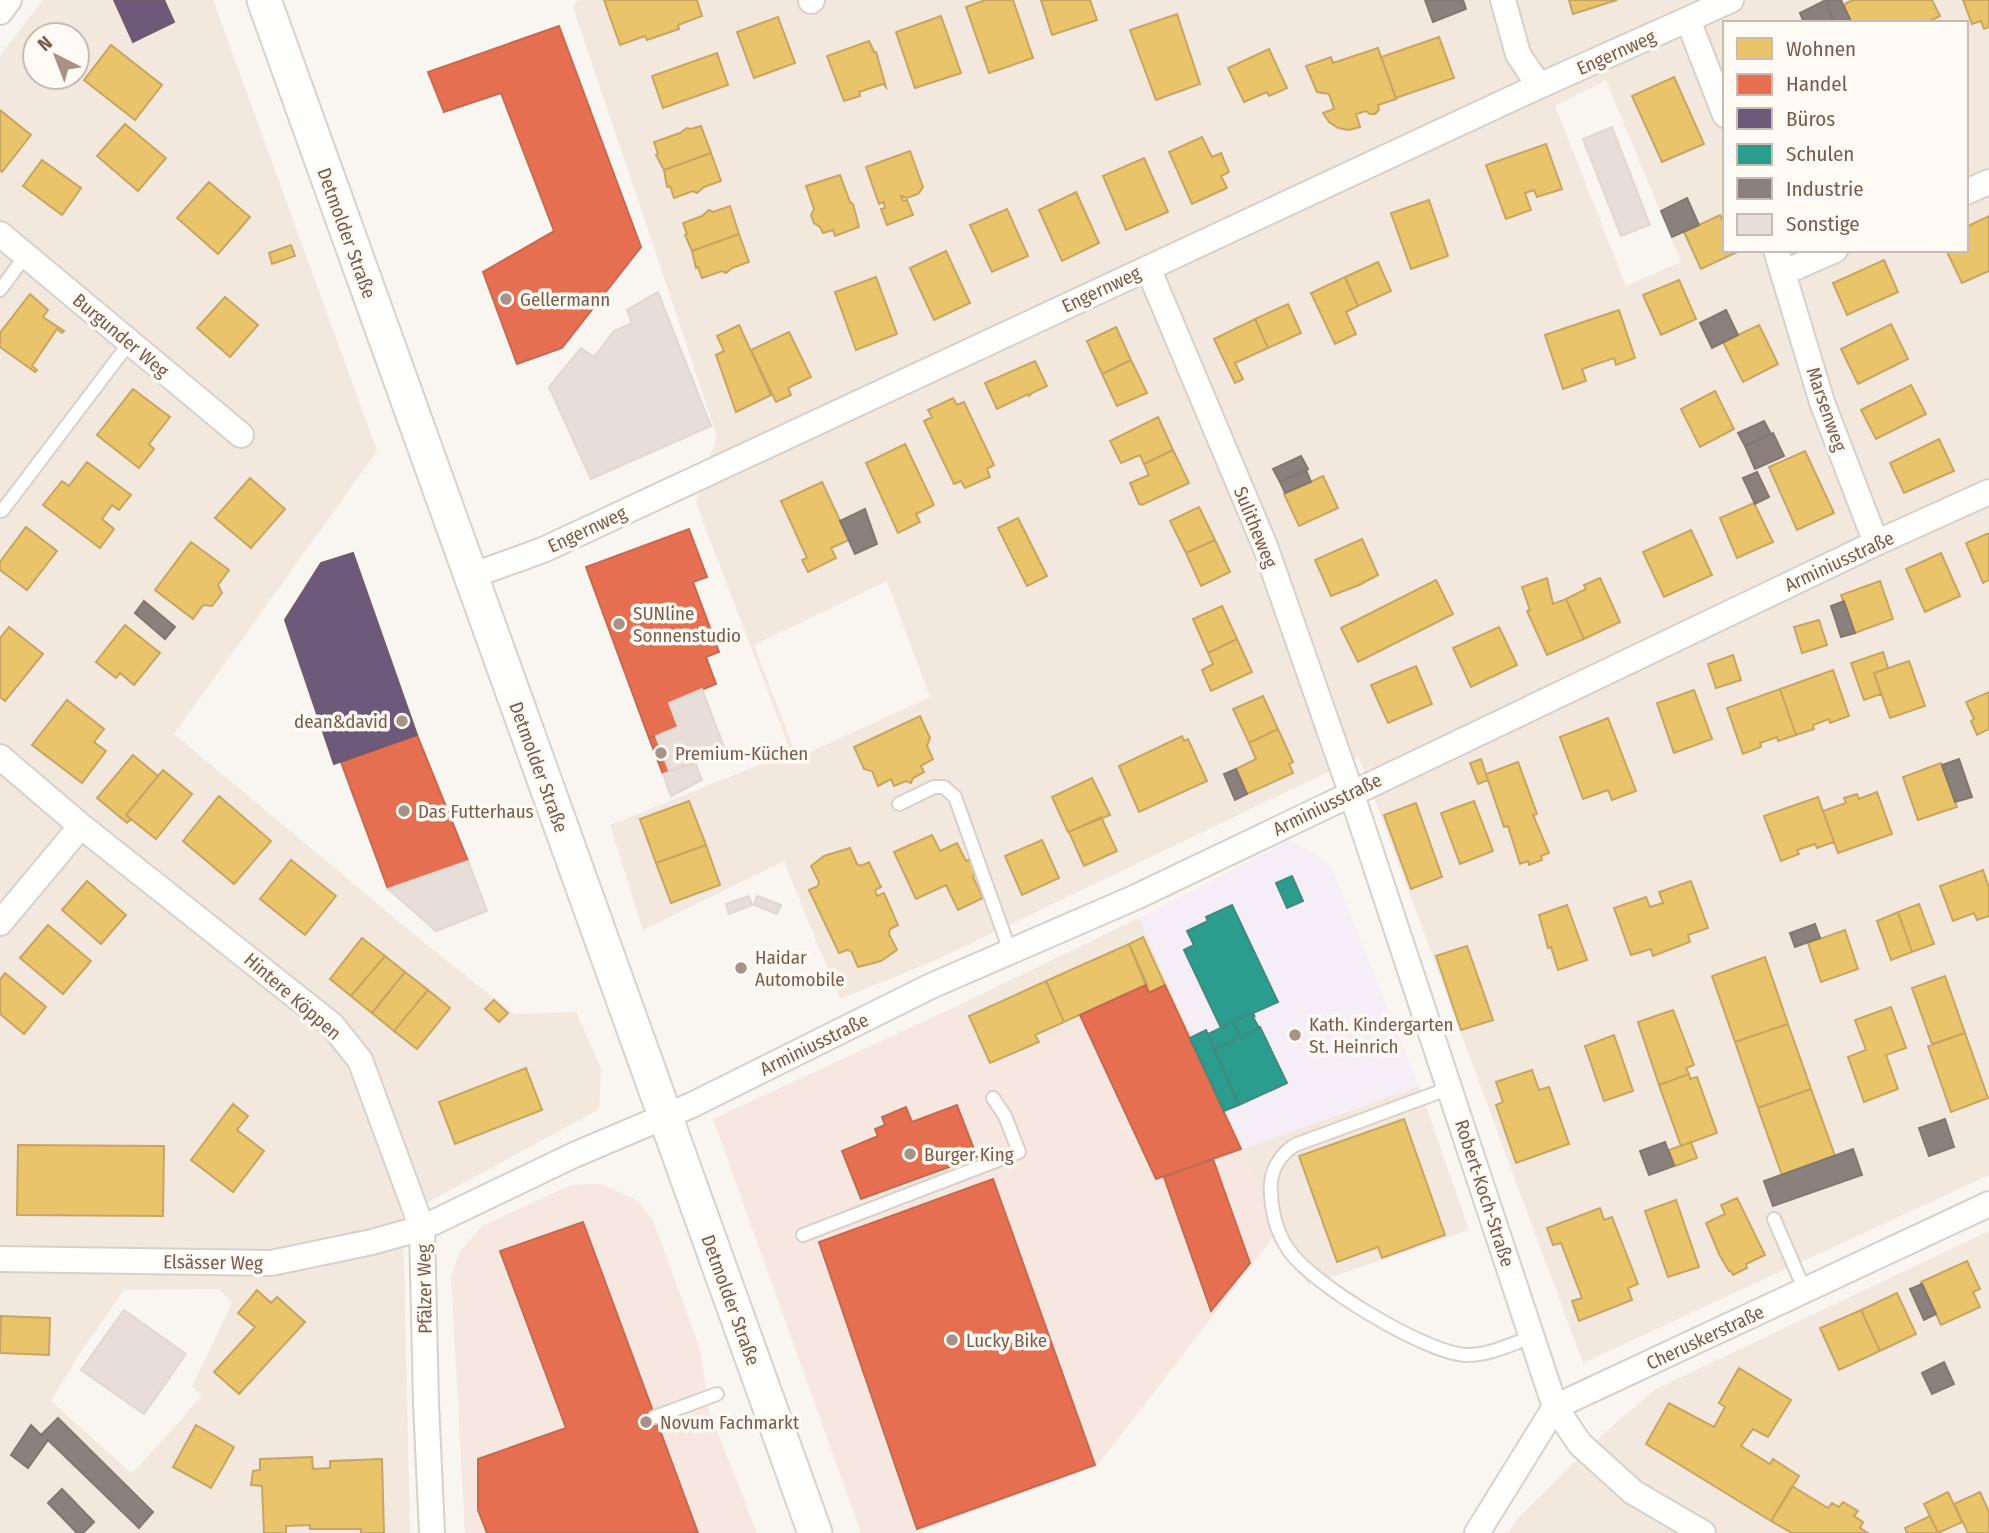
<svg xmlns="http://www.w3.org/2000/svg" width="1989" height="1533" font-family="'Fira Sans Condensed',sans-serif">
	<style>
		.residential { fill: #f2e8de; fill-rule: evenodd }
		.commercial { fill: #f6e8e1 }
		.education { fill: #f6eef6 }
		.homes { fill: #e9c46a; stroke: #c8a561; stroke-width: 2 }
		.shops { fill: #e76f51; stroke: #c66950; stroke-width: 2 }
		.offices { fill: #6d597a; stroke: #715a6c; stroke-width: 2 }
		.schools { fill: #2a9d8f; stroke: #428a7b; stroke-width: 2 }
		.industry { fill: #8a817c; stroke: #85766e; stroke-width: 2 }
		.building { fill: #e6ded7; stroke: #e2d8d2; stroke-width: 2 }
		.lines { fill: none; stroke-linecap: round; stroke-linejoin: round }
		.lane-casing { stroke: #d7d1cb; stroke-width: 16 }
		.street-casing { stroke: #d7d1cb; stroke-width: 28 }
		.secondary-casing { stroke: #d9d2cb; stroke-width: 37 }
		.lane { stroke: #fefefd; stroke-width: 12 }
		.street { stroke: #fefefd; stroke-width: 24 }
		.secondary { stroke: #fefefd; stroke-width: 33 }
		.poi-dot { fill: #a69286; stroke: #fffaf3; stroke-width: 2.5 }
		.labels { text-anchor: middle; stroke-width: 7; stroke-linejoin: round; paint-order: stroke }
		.street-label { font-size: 19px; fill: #7a5c4d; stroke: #fffaf3 }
		.poi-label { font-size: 19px; fill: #7a5c4d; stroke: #fffaf3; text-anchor: start }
	</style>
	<rect width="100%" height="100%" fill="#f9f5f0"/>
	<path class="residential" d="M43,0H213L377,451L174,734L423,942L514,1014L576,1012L601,1068L599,1109L403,1216L410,1533H0V56ZM35,35H77V77H35ZM219,1289L232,1303L192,1387L202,1396L132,1474L51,1401L80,1353L124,1290Z
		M578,0H1989V1175L1583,1363L1359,757L936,960L840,999L784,861L643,930L610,825L791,752L696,503L717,436L573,7ZM1725,23H1966V250H1725ZM1606,80L1681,262L1626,286L1555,106ZM887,581L930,697L797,758L754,645Z
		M1139,918L1168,984L1149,993L1145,985L1081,1014L1084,1022L988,1066L959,1005Z
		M1419,1086L1469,1230L1308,1285L1275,1235L1243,1149Z
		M1989,1231V1533H1508L1517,1519L1610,1428L1656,1389Z"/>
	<path class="commercial" d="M1168,984L1243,1149L1275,1235L1097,1466L915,1533H861L713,1119L959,1005L988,1065L1083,1022L1080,1015L1146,985L1149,992Z
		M601,1184L636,1200L653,1220L700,1349L709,1410L757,1533H465L451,1277L460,1251L482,1226L571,1185Z"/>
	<path class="education" d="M1290,840L1330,864L1419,1086L1243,1149L1139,918Z"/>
	<path class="homes" d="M604,0H697L702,16L678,25L679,29L647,40L645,36L620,45Z
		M985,0H1013L1033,58L989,73L966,7Z
		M1041,0H1090L1097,20L1052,35Z
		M1569,0H1617L1573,14Z
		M1853,0H1932L1940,16L1926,23H1851L1844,8L1846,3Z
		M1963,0H1989V27L1984,29L1981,21L1972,24Z
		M1177,14L1200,84L1156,100L1130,30Z
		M941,16L961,73L915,88L896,32Z
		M778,17L795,63L754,78L737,32Z
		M1439,37L1454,78L1396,98L1381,57Z
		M869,41L874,52H876L886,87L883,84L859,92L860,96L844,101L827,56Z
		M111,45L162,85L135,120L84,80Z
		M1378,48L1396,99L1378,105L1379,110L1375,114H1370L1366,111L1356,114L1360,127L1349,130L1338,128L1329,122L1323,113L1334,109L1329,94L1317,92L1306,66L1331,57L1333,63Z
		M1269,49L1287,88L1269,96L1267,92L1244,102L1228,68Z
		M717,53L728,85L663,108L652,76Z
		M1674,77L1704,144L1662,162L1632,96Z
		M0,110L31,135L2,172L0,170Z
		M125,124L166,158L138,191L97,156Z
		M701,126L711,153L664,170L656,155L658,154L654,142L680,133L687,128L691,129Z
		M1202,137L1212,157L1221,153L1229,172L1221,176L1227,188L1192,204L1169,152Z
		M1546,144L1562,189L1537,197L1534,190L1525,193L1531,210L1506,219L1486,165Z
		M910,151L923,187L918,194L907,198L901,196L903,201L907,200L913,215L887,225L881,209L885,208L884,202L879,204L866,167Z
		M711,153L721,181L704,187L697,193L693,191L674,198L670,186L667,187L664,170Z
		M1144,158L1168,212L1126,230L1103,176Z
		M42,160L81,188L62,215L23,186Z
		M840,175L850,202L853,204L859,227L835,236L833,230L823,233L820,227L814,223L811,215L814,209L806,186Z
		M209,182L250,217L218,254L177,218Z
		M1076,192L1099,243L1062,261L1039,210Z
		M1429,200L1448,256L1411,269L1391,213Z
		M730,206L739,234L692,251L685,235L687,234L683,223L702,216L709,210L713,212Z
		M1007,209L1028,256L992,272L970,225Z
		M1720,215L1725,225V250H1736L1737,252L1701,269L1684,232Z
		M1989,216V271L1962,283L1946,250H1966V227Z
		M739,234L749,262L732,268L726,273L722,271L702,278L698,267L696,268L692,251Z
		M291,245L295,256L272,264L269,253Z
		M946,251L970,303L934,320L910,268Z
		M1884,260L1898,292L1847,315L1833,283Z
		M1378,262L1391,291L1358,306L1345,277Z
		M876,277L897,334L856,350L835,292Z
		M1345,277L1358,306L1346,312L1356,334L1335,344L1311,293Z
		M1679,280L1696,319L1661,335L1643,295Z
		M30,294L48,310L43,317L64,331L62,333L57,329L32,366L37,370L35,372L0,347V333Z
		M225,297L258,325L230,357L197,328Z
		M1288,304L1301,333L1268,348L1255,319Z
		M1619,310L1635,358L1616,365L1614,358L1582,369L1586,381L1563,389L1545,335Z
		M1255,319L1268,348L1235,363L1243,379L1235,383L1214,339Z
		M1891,324L1908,359L1858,384L1841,349Z
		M739,325L771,395L736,412L716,355L724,351L717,336Z
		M1759,325L1778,364L1743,382L1723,342Z
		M1116,327L1131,360L1102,374L1087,341Z
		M789,332L811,377L788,388L791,395L776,402L751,350Z
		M1131,360L1147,393L1117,406L1102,374Z
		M1035,361L1047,386L1032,393L1029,396L1028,394L997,409L985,383Z
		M1911,385L1926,414L1876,439L1861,410Z
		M133,389L170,417L149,444L154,449L139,468L97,435Z
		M1715,391L1734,429L1700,447L1681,409Z
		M953,398L957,405L964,402L994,465L987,469L990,477L965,488L961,481L954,484L924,421L932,417L928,410Z
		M1158,417L1173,450L1144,464L1140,455L1121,463L1110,441Z
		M1939,439L1954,471L1904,493L1890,463Z
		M905,444L934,505L916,514L920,522L898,533L866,463Z
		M1173,450L1189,483L1142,505L1139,504L1130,483L1149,475L1144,464Z
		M1805,451L1834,513L1797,530L1769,467Z
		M87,462L131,495L119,510L112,505L102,519L114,529L100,548L43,505L62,481L69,486Z
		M1323,476L1338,508L1299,526L1284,494Z
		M250,478L285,509L251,548L215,518Z
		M822,482L849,540L831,548L836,558L808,572L802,560L807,558L781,501Z
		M1754,503L1773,542L1737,558L1720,518Z
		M1199,507L1215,540L1186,553L1170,521Z
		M1018,518L1047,576L1027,586L998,528Z
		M26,527L57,551L27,590L0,570V562Z
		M1691,530L1712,575L1664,597L1643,552Z
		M1989,533V580L1983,583L1966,543Z
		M1362,539L1378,575L1359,585L1331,596L1315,560Z
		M1215,540L1230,572L1201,586L1186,553Z
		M191,542L229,570L218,585L222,593L212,606L203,605L193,619L155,590Z
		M1941,553L1960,596L1925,612L1906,569Z
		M1547,578L1553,604L1566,599L1584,639L1547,655L1527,611L1530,610L1522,587Z
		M1600,578L1620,622L1584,639L1566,599L1586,589L1584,585Z
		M1436,580L1453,614L1358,662L1341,628Z
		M1880,581L1893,619L1855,633L1841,595Z
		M1222,606L1237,639L1208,653L1193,619Z
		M1819,620L1827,645L1802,653L1794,627Z
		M125,625L160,653L134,685L120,673L116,678L96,662Z
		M9,627L43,654L5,701L0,697V638Z
		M1499,627L1517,665L1471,687L1453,648Z
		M1237,639L1252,672L1211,691L1202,670L1213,664L1208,653Z
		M1883,652L1888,668L1874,673L1881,694L1864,700L1851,663Z
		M1733,655L1741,680L1716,688L1708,664Z
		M1909,661L1925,706L1890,718L1874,673Z
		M1416,666L1432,704L1388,723L1371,685Z
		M1833,670L1849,716L1830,723L1829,719L1813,725L1814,729L1796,735L1780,689Z
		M1780,689L1796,735L1778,741L1777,737L1760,743L1761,747L1743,754L1727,708Z
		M1694,690L1712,739L1674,753L1657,703Z
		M1989,692V729L1977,735L1971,721L1974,719L1966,702Z
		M1263,696L1278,729L1249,743L1233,709Z
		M67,700L104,729L94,742L106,751L82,783L32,745Z
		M920,716L930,738L927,746L933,759L921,766L924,772L913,778L911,783L906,781L894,786L891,779L878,786L872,771L864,769L854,747Z
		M1608,718L1636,791L1612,800L1608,790L1583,799L1560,737Z
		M1278,729L1293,762L1289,764L1293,773L1247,794L1236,769L1256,759L1249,743Z
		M1182,736L1184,741L1188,739L1207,781L1139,812L1119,766Z
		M133,755L158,776L126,815L131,819L127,823L97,798Z
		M1481,759L1488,780L1478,784L1470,763Z
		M1518,762L1537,814L1533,815L1549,853L1541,856L1542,860L1529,865L1528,861L1520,864L1508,826L1504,827L1486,774Z
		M1941,763L1957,807L1918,820L1903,777Z
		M163,770L192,794L156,839L126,815Z
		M1092,778L1110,815L1068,832L1052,797Z
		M1877,792L1892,834L1838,853L1823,811L1846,803L1844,798L1857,794L1859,799Z
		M219,796L271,841L234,884L183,841Z
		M1818,797L1834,842L1817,848L1815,844L1797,850L1799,854L1781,861L1764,816Z
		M689,801L706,845L656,863L640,819Z
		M1474,801L1493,851L1460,864L1441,813Z
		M1416,803L1442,877L1411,889L1384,815Z
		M1101,817L1117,851L1084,866L1069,832Z
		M932,835L940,851L957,843L966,861L972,859L977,869L973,877L983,898L958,910L946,885L916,899L894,852Z
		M1042,840L1059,878L1022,895L1005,856Z
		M706,845L720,885L671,903L656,863Z
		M850,848L857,864L861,866L869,862L881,887L875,890L877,896L884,893L898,925L890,929L889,934L897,950L881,961L858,967L851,951L847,950L839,953L809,890L818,886L819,882L811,866L824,856Z
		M291,860L336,896L305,935L260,899Z
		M1983,870L1989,888V916L1977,920L1974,913L1953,921L1940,886Z
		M87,881L126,915L101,944L62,910Z
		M1691,881L1708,928L1688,935L1690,942L1653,956L1651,949L1631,955L1614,908L1646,897L1650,907L1663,903L1659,892Z
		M1919,904L1934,944L1912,952L1898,912Z
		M1567,905L1587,960L1558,970L1551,947L1548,948L1539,915Z
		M1898,912L1912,952L1891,960L1877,921Z
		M48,925L91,961L63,994L20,958Z
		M1845,930L1858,969L1821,982L1808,943Z
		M1143,937L1165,985L1149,993L1129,944Z
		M362,938L385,956L351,996L330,979Z
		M1129,944L1147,984L1064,1022L1046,981Z
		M1467,946L1493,1020L1461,1030L1436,956Z
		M385,956L405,972L372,1013L351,996Z
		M1765,957L1788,1024L1735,1042L1712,976Z
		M405,972L428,990L394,1031L372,1013Z
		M5,973L46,1007L24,1034L0,1014V980Z
		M1945,976L1965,1033L1932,1044L1912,988Z
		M1046,981L1064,1022L1035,1035L1039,1042L990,1063L969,1016Z
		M428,990L450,1008L417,1049L394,1031Z
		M494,1000L508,1013L499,1022L485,1009Z
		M1891,1007L1906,1048L1886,1055L1898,1089L1864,1102L1848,1057L1866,1050L1855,1020Z
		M1673,1010L1694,1065L1686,1068L1689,1074L1659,1085L1638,1022Z
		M1788,1024L1811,1089L1758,1108L1735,1042Z
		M1965,1033L1988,1098L1951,1112L1928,1046Z
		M1614,1035L1633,1091L1604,1101L1585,1046Z
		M526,1068L542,1110L455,1144L439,1102Z
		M1532,1070L1539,1090L1549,1087L1569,1144L1516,1163L1496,1105L1503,1102L1496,1082Z
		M1689,1074L1690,1079L1697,1077L1717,1133L1681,1146L1659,1085Z
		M1811,1089L1835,1156L1782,1175L1758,1108Z
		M233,1104L248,1116L237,1130L264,1151L233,1192L191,1160Z
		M1404,1119L1445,1235L1382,1258L1378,1247L1337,1262L1299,1156Z
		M1691,1142L1697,1158L1675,1166L1669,1150Z
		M18,1145L164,1146L163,1216L17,1215Z
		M1737,1198L1765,1255L1746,1264L1747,1268L1733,1275L1731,1271H1729L1720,1256L1706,1223L1725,1214L1721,1205Z
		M1676,1200L1699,1267L1668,1277L1645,1211Z
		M1600,1208L1604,1220L1612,1217L1638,1284L1628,1288L1632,1300L1579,1321L1572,1301L1582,1298L1561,1243L1553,1245L1547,1228Z
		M1967,1261L1980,1289L1973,1292L1980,1307L1941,1325L1921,1282Z
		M257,1290L271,1303L277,1297L305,1322L239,1394L214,1372L255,1327L238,1313Z
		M1897,1293L1916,1334L1880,1351L1861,1310Z
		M1861,1310L1880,1351L1839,1370L1820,1328Z
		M1,1316L50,1318L49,1355L0,1353Z
		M1739,1368L1791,1400L1768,1437L1753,1429L1741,1446L1770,1464L1773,1459L1799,1476L1771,1521L1646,1444L1669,1403L1714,1427L1725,1407L1719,1403Z
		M196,1425L234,1447L211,1488L173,1467Z
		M312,1457L313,1469L330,1468V1461L382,1459L384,1533H361V1529H310V1525L286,1526V1533H264L262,1486L251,1485L253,1471L260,1470V1459Z
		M1792,1486L1828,1508L1832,1503L1839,1507L1843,1502L1858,1511L1854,1516L1863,1522L1860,1528L1868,1533H1792L1771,1521Z
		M1948,1492L1962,1522L1938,1533L1924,1504Z
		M1980,1492L1989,1512V1533H1968L1954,1504Z
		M1930,1516L1938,1533H1907L1905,1528Z"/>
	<path class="shops" d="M559,26L641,247L562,348L517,364L483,272L554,231L501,93L444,112L428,72Z
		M689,529L707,577L693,582L719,652L706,657L716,684L669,703L678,727L649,738L586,567Z
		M417,735L468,861L388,889L341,762Z
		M656,736L669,771L663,774L649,738Z
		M1146,985L1149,993L1165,985L1241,1149L1156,1179L1080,1015Z
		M957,1105L977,1157L861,1199L842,1151L878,1136L875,1129L885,1125L882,1117L906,1107L912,1122Z
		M1213,1159L1250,1263L1211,1311L1164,1177Z
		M993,1179L1095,1465L917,1529L819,1242Z
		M583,1222L698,1533H487L478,1510V1459L566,1428L500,1251Z"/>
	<path class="offices" d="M114,0H164L174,22L133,42Z
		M353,553L417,735L334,764L285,620L321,563Z"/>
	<path class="schools" d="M1292,876L1303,901L1287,908L1276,883Z
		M1232,905L1278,1002L1253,1013L1254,1015L1251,1013L1221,1028L1184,950L1194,945L1187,931L1208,921L1206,917Z
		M1251,1013L1259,1028L1240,1037L1233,1022Z
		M1233,1022L1240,1037L1215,1049L1208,1034Z
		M1260,1027L1287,1083L1239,1105L1214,1050Z
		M1206,1030L1239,1105L1224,1111L1190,1038Z"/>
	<path class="industry" d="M1425,0H1463L1466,9L1433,22Z
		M1826,0H1841L1850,19L1842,23H1834Z
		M1826,0L1834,23H1804L1800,13Z
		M1687,198L1699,225L1672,237L1661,211Z
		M1726,310L1738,335L1712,348L1700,323Z
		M1764,421L1771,434L1745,446L1738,433Z
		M1773,433L1784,456L1755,469L1745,446Z
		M1301,456L1308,469L1280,482L1273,469Z
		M1306,470L1311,482L1285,493L1280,482Z
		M1757,472L1769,497L1755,504L1743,478Z
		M865,509L877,544L855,554L840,521Z
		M144,601L175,627L165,639L135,613Z
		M1844,601L1855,633L1841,637L1831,606Z
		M1959,759L1972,797L1955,802L1942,765Z
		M1236,769L1247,794L1235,800L1224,774Z
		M1815,924L1820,938L1795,947L1790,933Z
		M1945,1119L1954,1147L1929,1156L1919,1128Z
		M1665,1142L1674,1166L1649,1175L1640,1151Z
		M1853,1149L1862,1175L1773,1206L1764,1181Z
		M1922,1284L1936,1314L1924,1320L1910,1289Z
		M1944,1362L1954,1384L1932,1394L1922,1373Z
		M58,1418L153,1512L139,1528L48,1440L28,1468L11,1455L31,1425L41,1435Z
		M62,1489L94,1522L83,1533H77L48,1503Z"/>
	<path class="building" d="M1612,127L1650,225L1621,236L1583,139Z
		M658,292L711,426L591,479L549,387L581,348L594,357L614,331L632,323L627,310Z
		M702,689L725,750L669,771L656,736L678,727L669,703Z
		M695,762L702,780L671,796L663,774Z
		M468,861L487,911L436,931L388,889Z
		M749,896L752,905L729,914L726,904Z
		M757,896L781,905L777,914L754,905Z
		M124,1310L186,1354L144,1414L81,1370Z"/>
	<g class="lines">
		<g class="lane-casing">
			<path id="lane" d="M0,290L26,255
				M2,511L130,342
				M899,804L934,787H944L955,797L1010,951
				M1450,1088L1295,1145C1278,1156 1269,1173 1271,1194C1272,1214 1277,1233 1288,1249C1311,1284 1424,1352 1465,1355C1488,1356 1511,1344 1532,1337
				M1774,1219L1805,1291
				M803,1235L1019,1152L1005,1116L993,1098
				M655,1417L717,1394"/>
		</g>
		<g class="street-casing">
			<path id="street" d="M1503,0L1518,54L1539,86
				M811,1L812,0
				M0,12L9,0
				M1688,20L1725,115
				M1966,192L1989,182
				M0,234L241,435
				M1776,250L1822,402L1876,543
				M1148,268L1265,546L1351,792L1555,1407L1580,1444L1633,1492L1703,1533
				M1785,272L1835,250
				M471,576L543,550L1539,86L1731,0
				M0,757L81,826L332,1025L360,1060L422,1228L372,1242L271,1263L0,1259
				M0,923L81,826
				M432,1533L426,1403L422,1228L574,1155L692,1105L931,986L1136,897L1876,543L1989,492
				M1477,1533L1555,1407L1989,1204"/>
		</g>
		<g class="secondary-casing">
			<path id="secondary" d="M264,0L815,1533"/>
		</g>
		<use href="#lane" class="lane"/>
		<use href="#street" class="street"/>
		<use href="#secondary" class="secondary"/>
	</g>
	<g class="poi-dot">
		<circle cx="506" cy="299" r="7"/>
		<circle cx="619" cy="624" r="7"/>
		<circle cx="402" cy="721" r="7"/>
		<circle cx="661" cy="753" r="7"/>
		<circle cx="404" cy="811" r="7"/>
		<circle cx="741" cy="968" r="7"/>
		<circle cx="1295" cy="1035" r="7"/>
		<circle cx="910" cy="1154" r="7"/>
		<circle cx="952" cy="1340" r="7"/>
		<circle cx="646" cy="1422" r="7"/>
	</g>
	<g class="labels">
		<g class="street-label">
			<text transform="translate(1616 52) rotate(-24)" y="7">Engernweg</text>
			<text transform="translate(347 233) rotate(70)" y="7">Detmolder Straße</text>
			<text transform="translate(1101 289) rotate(-25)" y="7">Engernweg</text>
			<text transform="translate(121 335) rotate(40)" y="7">Burgunder Weg</text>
			<text transform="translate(1827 409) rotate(71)" y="7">Marsenweg</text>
			<text transform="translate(1256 527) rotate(68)" y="7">Sulitheweg</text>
			<text transform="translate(587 529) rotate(-25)" y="7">Engernweg</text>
			<text transform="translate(1839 561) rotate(-25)" y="7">Arminiusstraße</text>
			<text transform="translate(539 767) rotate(70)" y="7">Detmolder Straße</text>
			<text transform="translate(1327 804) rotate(-26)" y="7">Arminiusstraße</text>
			<text transform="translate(293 996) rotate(41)" y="7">Hintere Köppen</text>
			<text transform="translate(814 1044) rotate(-26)" y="7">Arminiusstraße</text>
			<text transform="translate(1485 1193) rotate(72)" y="7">Robert-Koch-Straße</text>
			<text transform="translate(213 1262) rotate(1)" y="7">Elsässer Weg</text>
			<text transform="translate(424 1289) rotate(-91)" y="7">Pfälzer Weg</text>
			<text transform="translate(731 1300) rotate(70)" y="7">Detmolder Straße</text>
			<text transform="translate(1705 1337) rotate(-25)" y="7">Cheruskerstraße</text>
		</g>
		<g class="poi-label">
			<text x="520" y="306">Gellermann</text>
			<text x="633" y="620">SUNline<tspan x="633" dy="22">Sonnenstudio</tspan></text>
			<text x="388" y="728" text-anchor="end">dean&amp;david</text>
			<text x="675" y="760">Premium-Küchen</text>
			<text x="418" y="818">Das Futterhaus</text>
			<text x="755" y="964">Haidar<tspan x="755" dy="22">Automobile</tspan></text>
			<text x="1309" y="1031">Kath. Kindergarten<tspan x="1309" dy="22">St. Heinrich</tspan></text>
			<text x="924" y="1161">Burger King</text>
			<text x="966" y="1347">Lucky Bike</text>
			<text x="660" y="1429">Novum Fachmarkt</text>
		</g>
	</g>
	<rect x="1723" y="21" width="245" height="231" fill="#fffaf3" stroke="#cabbb1" stroke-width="2"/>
	<rect x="1737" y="38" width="35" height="21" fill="#e9c46a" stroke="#cabbb1" stroke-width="2"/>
	<text x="1786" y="56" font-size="21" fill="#7a5c4d">Wohnen</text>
	<rect x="1737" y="74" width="35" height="21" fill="#e76f51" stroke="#cabbb1" stroke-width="2"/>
	<text x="1786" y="91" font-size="21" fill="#7a5c4d">Handel</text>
	<rect x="1737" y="108" width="35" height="21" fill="#6d597a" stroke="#cabbb1" stroke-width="2"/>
	<text x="1786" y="126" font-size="21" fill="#7a5c4d">Büros</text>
	<rect x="1737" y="144" width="35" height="21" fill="#2a9d8f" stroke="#cabbb1" stroke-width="2"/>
	<text x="1786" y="161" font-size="21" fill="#7a5c4d">Schulen</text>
	<rect x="1737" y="178" width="35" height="21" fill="#8a817c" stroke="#cabbb1" stroke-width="2"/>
	<text x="1786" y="196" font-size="21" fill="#7a5c4d">Industrie</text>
	<rect x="1737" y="214" width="35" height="21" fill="#e6ded7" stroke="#cabbb1" stroke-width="2"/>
	<text x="1786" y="231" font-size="21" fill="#7a5c4d">Sonstige</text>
	<g transform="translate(56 56) rotate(318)"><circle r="33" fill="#fffaf3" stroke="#cabbb1" stroke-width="2"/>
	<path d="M0-5L12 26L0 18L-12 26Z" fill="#a69286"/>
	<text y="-10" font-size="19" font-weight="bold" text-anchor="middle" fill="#7a5c4d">N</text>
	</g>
</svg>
